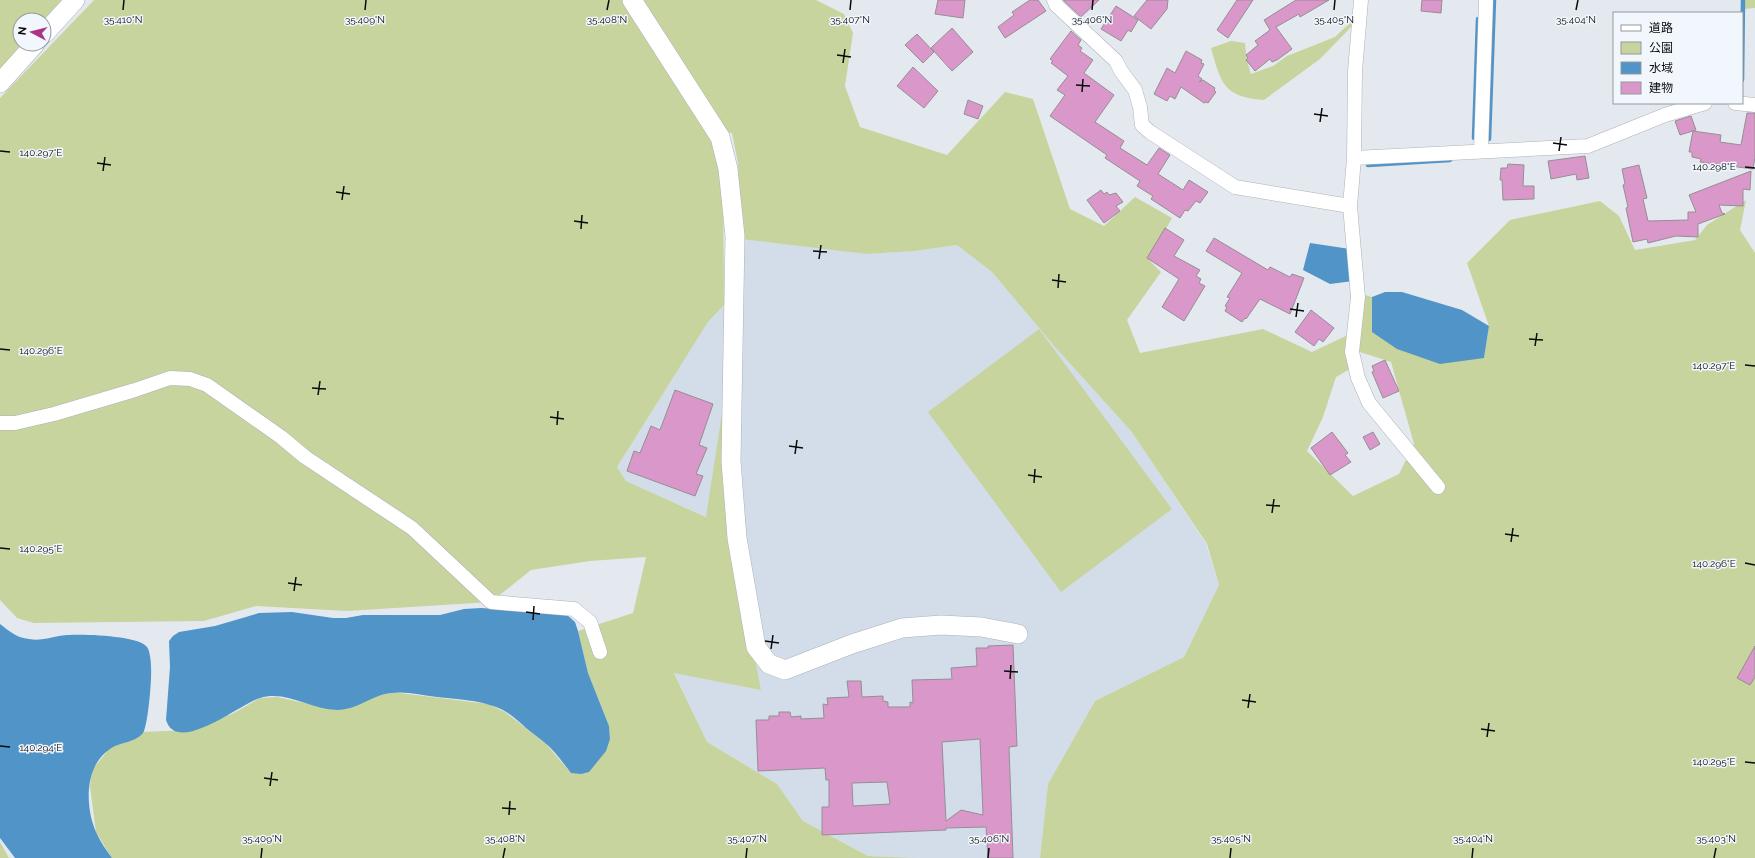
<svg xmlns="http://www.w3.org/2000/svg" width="1755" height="858" font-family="Raleway,'Noto Sans JP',sans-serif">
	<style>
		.built { fill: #d2dde9 }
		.green { fill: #c7d49d }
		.water { fill: #5194c8 }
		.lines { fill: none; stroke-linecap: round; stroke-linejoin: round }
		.stream { stroke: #5194c8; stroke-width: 4.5 }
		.building { fill: #da97ca; stroke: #958e93; fill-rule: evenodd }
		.street-casing { stroke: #acb2b8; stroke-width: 15 }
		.secondary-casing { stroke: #acb2b8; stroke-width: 20 }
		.street { stroke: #fff; stroke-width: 14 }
		.secondary { stroke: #fff; stroke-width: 19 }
		.ticks { fill: none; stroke: #0a0b0d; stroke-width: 1.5 }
		.ticks-label { font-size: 10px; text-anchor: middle; fill: #0a0b0d; stroke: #f1f7fd; stroke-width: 3; stroke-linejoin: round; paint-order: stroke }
	</style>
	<rect width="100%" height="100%" fill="#e4e9f0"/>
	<path class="built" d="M740,239L866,254L915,251L957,245L992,272L1055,347L1131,431L1206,544L1219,585L1184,657L1095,701L1048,784L1040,858H917L868,856L803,821L777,784L707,742L674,672L761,690L707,517L626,481L617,467L708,322L724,305Z"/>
	<path class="green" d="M0,0H67L44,20H20V44H27L0,74Z
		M94,0H816L844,14L853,33L845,86L860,127L947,155L1005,92L1033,99L1070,209L1104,226L1135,197L1172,218L1149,260L1161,272L1127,320L1140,353L1263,329L1312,352L1350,334V369L1336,377L1323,417L1307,451L1353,496L1399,474L1414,444L1391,362L1357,351L1361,294L1372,297V332L1484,358L1489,326L1467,263L1510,220L1600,201L1619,216L1635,250L1695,240L1707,225L1746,200L1740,230L1755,253V858H1040L1048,784L1095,701L1184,657L1219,585L1207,544L1131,431L1055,347L992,272L957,245L915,251L866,254L740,239L738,163L732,133L711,129L723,172L724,305L708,322L617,467L626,481L706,517L725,394L727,517L761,690L674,673L707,742L777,784L803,821L868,856L917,858H112L96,832L90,786L92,770L110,748L141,732L192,730L234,713L260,698L277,697L336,710L378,696L392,692L488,704L505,712L546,744L571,773L610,739L609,726L588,673L578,631L633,613L646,557L590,561L531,570L491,602L347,611L256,606L204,621L34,623L17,618L0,600V98Z
		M1743,0H1755V8L1743,9Z
		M1354,19V24L1320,59L1264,100C1224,97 1221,84 1211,48L1231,41L1245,43L1247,61L1251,74L1273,66L1287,56L1335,37Z
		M1039,329L1172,509L1061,592L928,412Z
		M0,842L9,858H0Z"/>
	<path class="water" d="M1310,243L1350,249L1353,281L1330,284L1303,270Z
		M1385,292H1402L1462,310L1489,326L1484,358L1440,364L1397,349L1372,332V297Z
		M481,608L566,614L575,622L578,631L588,673L609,726L610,739L606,751L589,772L581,774L571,773C563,763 555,751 545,743C539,738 532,733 526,728C517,720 508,711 496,707C478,700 456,699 437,697C422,695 406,691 391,693C372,695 357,710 337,710C311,710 287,690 260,698C241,703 177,756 166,720L170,667L169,641L173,636L179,632L215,626L259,613L292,612L333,618H346L363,615H440L464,609Z
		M0,624C9,631 17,638 29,639C40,641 48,638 59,636C73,633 139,635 147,647C150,651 151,662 151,667C152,678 148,726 143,733C135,743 119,742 110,749C84,766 85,807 96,832C100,841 106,850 112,858H15L0,838Z"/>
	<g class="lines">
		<path class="stream" d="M1742,80L1743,0
			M1474,138L1478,19
			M1489,139L1494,0
			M1368,165L1450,160"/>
	</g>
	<path class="building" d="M938,0H965L963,18L935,14Z
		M1030,0H1038L1046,11L1005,38L998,27L1014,15L1012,12Z
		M1063,0H1099L1081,17Z
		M1147,0H1168L1167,9L1151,29L1134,16Z
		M1237,0H1253L1228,38L1217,30Z
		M1296,0H1329L1300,17L1299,14L1276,27L1292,49L1277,60L1272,62L1270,59L1255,71L1246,60L1248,58L1246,55L1258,45L1255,41L1270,30L1264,20Z
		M1422,0H1442L1441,13L1421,11Z
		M1116,6L1138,20L1131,32L1128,30L1121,41L1101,29Z
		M952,28L973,52L952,71L931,48Z
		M1071,31L1081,40L1078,45L1082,48L1080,51L1093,60L1084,73L1114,95L1095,122L1124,141L1120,148L1147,165L1159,148L1170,155L1158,174L1183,190L1189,180L1208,192L1200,203L1196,201L1188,211L1185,210L1180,218L1151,199L1153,196L1137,186L1140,181L1105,158L1107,155L1050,116L1065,95L1057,90L1068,76L1051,63L1053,61L1050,59Z
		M917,34L934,52L923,63L905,45Z
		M1186,51L1202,60L1201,63L1204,64L1198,76L1202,79L1199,82L1203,80L1215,88L1214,90L1216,92L1208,103L1206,102L1204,103L1181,87L1175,99L1170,96L1167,101L1154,94L1167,68L1175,73Z
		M913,67L938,91L924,108L897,86Z
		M968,100L983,106L978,119L964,114Z
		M1747,113H1755V157L1753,169L1700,162L1701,159L1692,157V152H1689L1693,131L1721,135L1720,142L1741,145Z
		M1691,116L1696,130L1680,135L1675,121Z
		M1585,156L1589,178L1577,180L1576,174L1551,179L1548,161Z
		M1508,164L1524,165L1523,186H1534V199L1503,200L1502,180H1500L1501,168H1507Z
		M1639,165L1647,198L1643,199L1648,221L1688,220V212H1696L1689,195L1751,171L1750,190L1743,189V206L1719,205L1722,213L1725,214L1698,224V237L1676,236L1648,243L1647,239L1633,242L1626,208L1628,207L1623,185L1625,184L1622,169Z
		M1101,190L1104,194L1107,192L1109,195L1116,193L1123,202L1116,206L1120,211L1104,223L1087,200Z
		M1165,228L1184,240L1174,256L1200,270L1196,276L1201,279L1199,283L1205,286L1184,321L1162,307L1179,279L1147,258Z
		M1214,238L1268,270L1270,267L1290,277L1292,274L1304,278L1290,314L1260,299L1246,319L1245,318L1242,322L1225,311L1227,307L1225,306L1230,298L1227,297L1242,273L1206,251Z
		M1311,310L1334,328L1323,342L1319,339L1314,346L1295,332Z
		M1385,360L1399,391L1383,398L1372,372L1374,371L1372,366Z
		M675,390L713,404L699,445L707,448L696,474L703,476L695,496L627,471L634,451L640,453L651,426L660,430Z
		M1332,432L1348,453L1345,455L1351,462L1330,475L1311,448Z
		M1373,432L1380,444L1370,450L1363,437Z
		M1013,645L1017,746L1009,747L1013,858H988L986,827L946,828V830L822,835V807H829V780H826L825,768L758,771L756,720H769V716H779V712H790L791,717L801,716V719L824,718L823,704L828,705L827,698L849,697L847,681H861L862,697L883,696V701L888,702V707H910V702L913,703L912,680L952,679L951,668L977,666L976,648H988V646ZM980,739L983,815L961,810L946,821L942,742ZM887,782L890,804L853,806L852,783Z
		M1755,646V677L1750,685L1737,678Z"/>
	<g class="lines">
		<g class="street-casing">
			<path id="street" d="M1054,0L1056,5L1116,61L1121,71L1135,90L1140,107L1142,125L1150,132L1235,187L1350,206
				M1361,0L1355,71L1354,158L1350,206L1358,297L1352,352L1358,378L1369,403L1438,487
				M1735,103L1755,105
				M1481,150L1486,0
				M1354,158L1588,146L1665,115L1705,103
				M0,423H15L54,414L135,390L170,378L190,379L207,385L281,437L305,457L412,528L491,602L574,609L590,622L600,652"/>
		</g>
		<g class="secondary-casing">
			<path id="secondary" d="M632,0L720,137L728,169L735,236L731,461L737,538L756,647L769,664L785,670L852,644L902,628L941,625L981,627L1018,634
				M44,34L75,0
				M0,83L35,44"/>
		</g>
		<use href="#street" class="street"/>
		<use href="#secondary" class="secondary"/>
	</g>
	<path class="ticks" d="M123,10L124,0M365,10L366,0M607,10L609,0M850,10L851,0M1092,10L1093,0M1334,10L1335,0M1576,10L1578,0M837,55L851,57M843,63L845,49M1076,85L1090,86M1082,92L1083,79M1314,114L1328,116M1320,122L1322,108M1553,143L1567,145M0,151L10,152M1559,151L1561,137M97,163L111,165M1745,167L1755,168M103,171L105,157M336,192L350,194M342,200L344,186M574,221L588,223M581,229L582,215M813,251L827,252M819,259L821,245M1052,280L1066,282M1058,288L1059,274M1290,309L1304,311M1296,317L1298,303M1529,339L1543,340M1535,346L1537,333M0,349L10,350M1745,365L1755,366M312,388L326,389M318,395L320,381M550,417L564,419M557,425L558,411M789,446L803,448M795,454L797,440M1028,475L1042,477M1034,483L1035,469M1266,505L1280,506M1272,513L1274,499M1505,534L1519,536M1511,542L1513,528M0,548L10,549M1745,563L1755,565M288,583L302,585M294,591L296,577M526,612L540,614M533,620L534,606M765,641L779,643M771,649L773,635M1004,671L1018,672M1010,679L1011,665M1242,700L1256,702M1248,708L1250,694M1481,729L1495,731M1487,737L1489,723M0,746L10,747M1745,762L1755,763M264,778L278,780M270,786L272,772M502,808L516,809M509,815L510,801M261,858L262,848M503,858L505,848M746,858L747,848M988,858L989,848M1230,858L1231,848M1472,858L1473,848M1714,858L1716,848"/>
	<g class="ticks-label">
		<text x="123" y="23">35.410°N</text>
		<text x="365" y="23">35.409°N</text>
		<text x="607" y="23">35.408°N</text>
		<text x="850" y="23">35.407°N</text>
		<text x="1092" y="23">35.406°N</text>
		<text x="1334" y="23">35.405°N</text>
		<text x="1576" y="23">35.404°N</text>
		<text x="41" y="156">140.297°E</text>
		<text x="1714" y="170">140.298°E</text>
		<text x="41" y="354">140.296°E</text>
		<text x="1714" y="369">140.297°E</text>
		<text x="41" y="552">140.295°E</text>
		<text x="1714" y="567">140.296°E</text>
		<text x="41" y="751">140.294°E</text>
		<text x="1714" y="765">140.295°E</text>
		<text x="262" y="842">35.409°N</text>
		<text x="505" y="842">35.408°N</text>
		<text x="747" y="842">35.407°N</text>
		<text x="989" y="842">35.406°N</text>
		<text x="1231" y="842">35.405°N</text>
		<text x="1473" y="842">35.404°N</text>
		<text x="1716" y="842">35.403°N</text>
	</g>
	<rect x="1613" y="12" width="130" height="92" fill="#f1f7fd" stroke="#95999d"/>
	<rect x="1621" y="25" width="20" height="6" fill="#ffffff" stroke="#95999d"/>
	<text x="1649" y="32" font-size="12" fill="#0a0b0d">道路</text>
	<rect x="1621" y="42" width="20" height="12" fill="#c7d49d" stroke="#95999d"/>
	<text x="1649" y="52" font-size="12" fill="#0a0b0d">公園</text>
	<rect x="1621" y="62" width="20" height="12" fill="#5194c8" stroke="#95999d"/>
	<text x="1649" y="72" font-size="12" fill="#0a0b0d">水域</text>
	<rect x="1621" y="82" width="20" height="12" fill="#da97ca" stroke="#95999d"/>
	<text x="1649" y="92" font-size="12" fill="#0a0b0d">建物</text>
	<g transform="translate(32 32) rotate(277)"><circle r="19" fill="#f1f7fd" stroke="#95999d"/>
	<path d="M0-3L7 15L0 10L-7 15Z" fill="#ad3386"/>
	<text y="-6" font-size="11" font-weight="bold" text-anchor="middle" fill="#0a0b0d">N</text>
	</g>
</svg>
